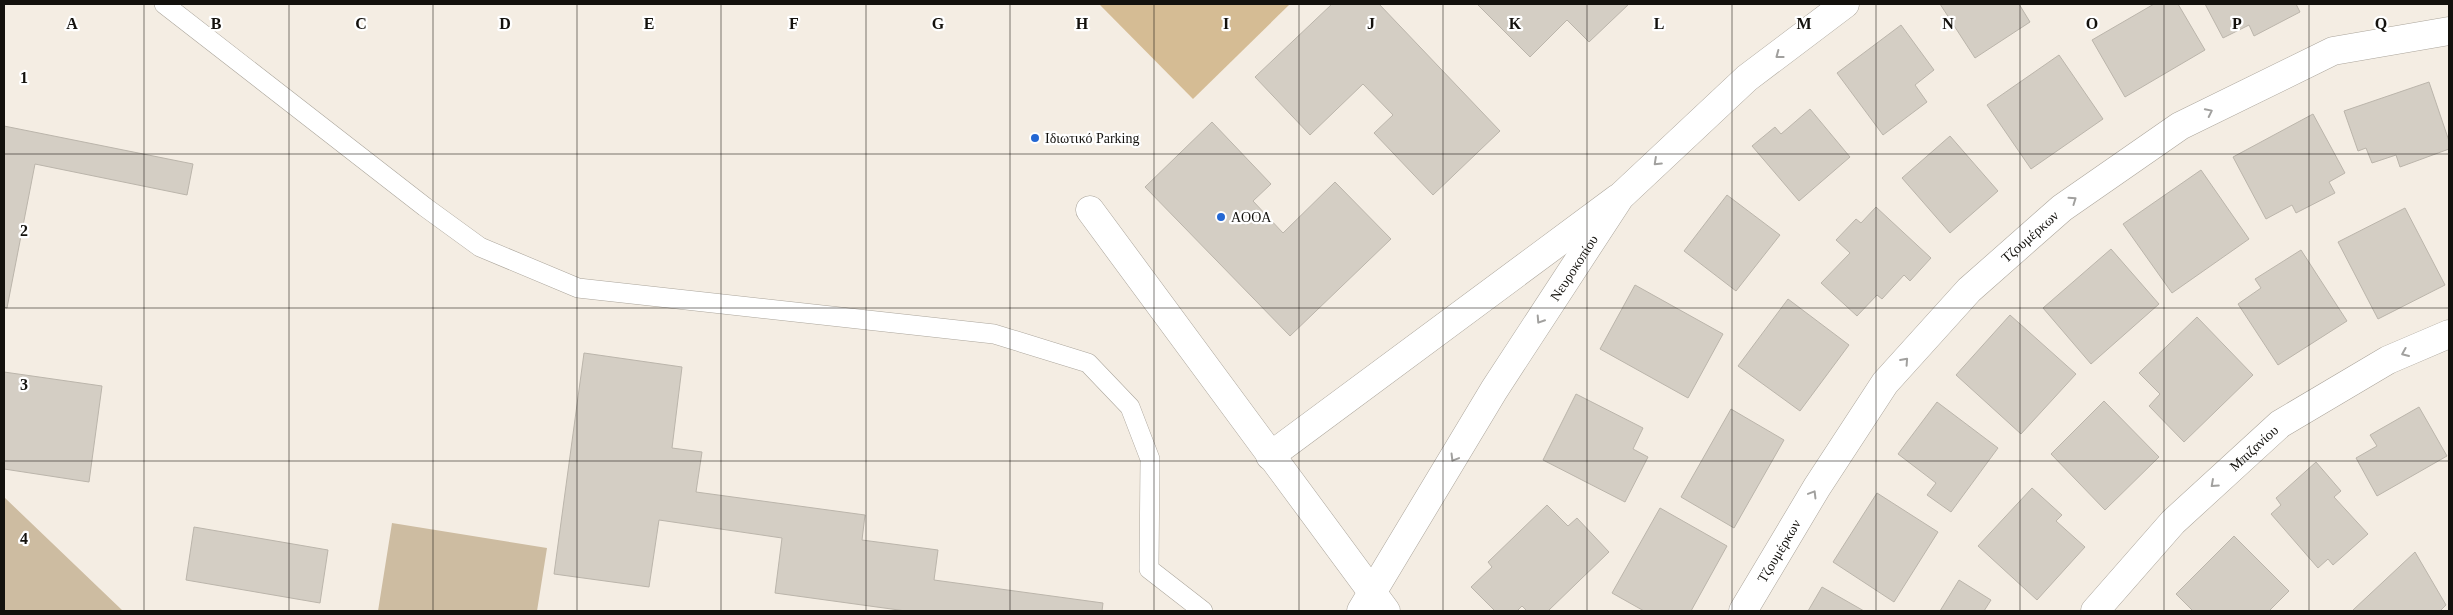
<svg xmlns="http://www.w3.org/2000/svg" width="2453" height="615" font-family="Georgia,serif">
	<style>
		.green { fill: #cdbca1 }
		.forest { fill: #d5bc94 }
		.building { fill: #d4cec4; stroke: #bbb5ab }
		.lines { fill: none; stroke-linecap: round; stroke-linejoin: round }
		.lane-casing { stroke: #aba59b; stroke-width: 20 }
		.street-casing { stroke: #aba59b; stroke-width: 29 }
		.secondary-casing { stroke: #aba59b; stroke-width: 29 }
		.lane { stroke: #fff; stroke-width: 19 }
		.street { stroke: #fff; stroke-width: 28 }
		.secondary { stroke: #fff; stroke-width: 28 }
		.oneway { stroke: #a1a09e }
		.grid { fill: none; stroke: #13110d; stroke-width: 1; stroke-opacity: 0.55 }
		.poi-dot { fill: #2367d3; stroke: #fff; stroke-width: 2 }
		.labels { text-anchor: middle; stroke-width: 4.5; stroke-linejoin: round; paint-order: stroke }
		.poi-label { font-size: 14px; fill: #13110d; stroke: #fff; text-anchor: start }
		.street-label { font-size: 14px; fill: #13110d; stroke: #fff }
		.grid-label { font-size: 16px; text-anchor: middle; font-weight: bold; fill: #13110d; stroke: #fff; stroke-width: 4.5; stroke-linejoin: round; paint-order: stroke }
	</style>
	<rect width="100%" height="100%" fill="#f4ede3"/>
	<path class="green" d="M4,497L123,611H4Z
		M392,523L547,548L537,611H378Z"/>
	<path class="forest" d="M1099,4H1290L1193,99Z"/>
	<path class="building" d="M1332,4H1379L1500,131L1433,195L1374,133L1393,115L1363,84L1310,135L1255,77Z
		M1477,4H1629L1589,42L1567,20L1530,57Z
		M1940,4H2019L2030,22L1975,58Z
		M2154,4H2178L2205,50L2125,97L2092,40Z
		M2205,4H2296L2300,12L2254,36L2249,25L2223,38Z
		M1901,25L1934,70L1915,85L1927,102L1883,135L1837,73Z
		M2059,55L2103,119L2031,169L1987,105Z
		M2429,82L2449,141V149L2400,167L2396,155L2372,163L2366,148L2358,151L2344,111Z
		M1810,109L1850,157L1799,201L1752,146L1775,127L1781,134Z
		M2313,114L2345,173L2329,182L2335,193L2296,213L2292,205L2266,219L2233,157Z
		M1212,122L1271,184L1253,201L1283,233L1335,182L1391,239L1290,336L1145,187Z
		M4,126L193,164L187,195L35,164L7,308L4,307Z
		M1950,136L1998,191L1950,233L1902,178Z
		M2201,170L2249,239L2172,293L2123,224Z
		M1727,195L1780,235L1736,291L1684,251Z
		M1876,207L1931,258L1910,281L1904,275L1882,299L1877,295L1857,316L1821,283L1850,253L1836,240L1856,219L1861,223Z
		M2405,208L2445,285L2378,319L2338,242Z
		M2111,249L2159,304L2091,364L2043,308Z
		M2301,250L2347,321L2278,365L2238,304L2261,288L2255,279Z
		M1635,285L1723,334L1688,398L1600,349Z
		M1788,299L1849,345L1800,411L1738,366Z
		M2010,315L2076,374L2021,434L1956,375Z
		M2197,317L2253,375L2184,442L2149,406L2160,394L2139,373Z
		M584,353L682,367L672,448L702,452L696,492L865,515L862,540L938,550L934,580L1103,603L1102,611H906L775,593L782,538L659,520L649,587L554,574Z
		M4,372L102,386L89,482L4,469Z
		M1576,394L1643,428L1633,449L1648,457L1625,502L1543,460Z
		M2104,401L2159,457L2105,510L2051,454Z
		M1937,402L1998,448L1951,512L1927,495L1936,483L1898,454Z
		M2419,407L2447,456L2377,496L2356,458L2377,446L2370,435Z
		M1731,409L1784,440L1734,528L1681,497Z
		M2316,462L2341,491L2334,497L2368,534L2333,565L2328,559L2318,568L2271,514L2281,505L2276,498Z
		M2032,488L2062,515L2056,521L2085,547L2037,600L1978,546Z
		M1877,493L1938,532L1894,602L1833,562Z
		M1547,505L1568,526L1577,518L1609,552L1548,611H1527L1522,606L1517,611H1495L1471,587L1492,567L1488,562Z
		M1660,508L1727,546L1691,611H1644L1612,593Z
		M194,527L328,550L320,603L186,580Z
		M2234,536L2289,591L2269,611H2193L2176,594Z
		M2415,552L2446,605L2440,611H2354L2353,610Z
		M1959,580L1991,600L1984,611H1940Z
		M1822,587L1864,611H1808Z"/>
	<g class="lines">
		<g class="lane-casing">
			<path id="lane" d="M164,4L425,207L480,247L578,288L994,334L1088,363L1130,407L1150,459L1149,569L1203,611"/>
		</g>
		<g class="street-casing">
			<g id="street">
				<path d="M1090,210L1386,611"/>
				<path d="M1270,456L1618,198"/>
				<path id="s1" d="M1743,611L1817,487L1885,383L1969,290L2062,208L2180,126L2333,51L2449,31"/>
				<path id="s2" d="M2095,611L2173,522L2280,424L2388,360L2449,334"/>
			</g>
		</g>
		<g class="secondary-casing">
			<g id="secondary">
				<path id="s3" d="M1361,611L1494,390L1620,197L1747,78L1845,4"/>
			</g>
		</g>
		<use href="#lane" class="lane"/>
		<use href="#street" class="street"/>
		<use href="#secondary" class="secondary"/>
	</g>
	<defs><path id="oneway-chevron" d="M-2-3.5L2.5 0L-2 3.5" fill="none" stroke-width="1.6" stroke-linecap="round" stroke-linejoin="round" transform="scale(1.25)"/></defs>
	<g class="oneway">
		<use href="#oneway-chevron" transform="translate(1779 55) rotate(143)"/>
		<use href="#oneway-chevron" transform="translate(2209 112) rotate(-26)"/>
		<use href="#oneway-chevron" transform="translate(1657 162) rotate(137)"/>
		<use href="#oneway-chevron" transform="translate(2073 200) rotate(-35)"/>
		<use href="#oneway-chevron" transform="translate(1540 320) rotate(123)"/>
		<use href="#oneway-chevron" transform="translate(2405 353) rotate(157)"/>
		<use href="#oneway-chevron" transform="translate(1905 361) rotate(-48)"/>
		<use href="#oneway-chevron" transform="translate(1454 458) rotate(121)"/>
		<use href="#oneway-chevron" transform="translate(2214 484) rotate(138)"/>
		<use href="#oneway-chevron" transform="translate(1813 494) rotate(-59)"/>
	</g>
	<path class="grid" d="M144,4V611M289,4V611M433,4V611M577,4V611M721,4V611M866,4V611M1010,4V611M1154,4V611M1299,4V611M1443,4V611M1587,4V611M1732,4V611M1876,4V611M2020,4V611M2164,4V611M2309,4V611M4,154H2449M4,308H2449M4,461H2449"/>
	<g class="poi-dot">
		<circle cx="1035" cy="138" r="5"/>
		<circle cx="1221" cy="217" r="5"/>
	</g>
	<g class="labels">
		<g class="poi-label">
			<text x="1045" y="143">Ιδιωτικό Parking</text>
			<text x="1231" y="222">AOOA</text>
		</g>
		<g class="street-label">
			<text dy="5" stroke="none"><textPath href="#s1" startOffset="475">Τζουμέρκων</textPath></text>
			<text dy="5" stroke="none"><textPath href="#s3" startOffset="404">Νευροκοπίου</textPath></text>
			<text dy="5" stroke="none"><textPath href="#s2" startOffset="228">Μπιζανίου</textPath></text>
			<text dy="5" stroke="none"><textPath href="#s1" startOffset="70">Τζουμέρκων</textPath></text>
		</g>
	</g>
	<g class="grid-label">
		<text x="72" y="29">A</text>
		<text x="216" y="29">B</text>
		<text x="361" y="29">C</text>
		<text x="505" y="29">D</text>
		<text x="649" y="29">E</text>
		<text x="794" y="29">F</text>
		<text x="938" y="29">G</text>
		<text x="1082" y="29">H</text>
		<text x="1226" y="29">I</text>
		<text x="1371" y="29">J</text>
		<text x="1515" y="29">K</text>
		<text x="1659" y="29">L</text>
		<text x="1804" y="29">M</text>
		<text x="1948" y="29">N</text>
		<text x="2092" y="29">O</text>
		<text x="2237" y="29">P</text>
		<text x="2381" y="29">Q</text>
		<text x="24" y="83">1</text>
		<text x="24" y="236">2</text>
		<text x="24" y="390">3</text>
		<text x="24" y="544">4</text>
	</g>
	<rect width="2453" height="615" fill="none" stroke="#13110d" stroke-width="10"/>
</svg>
